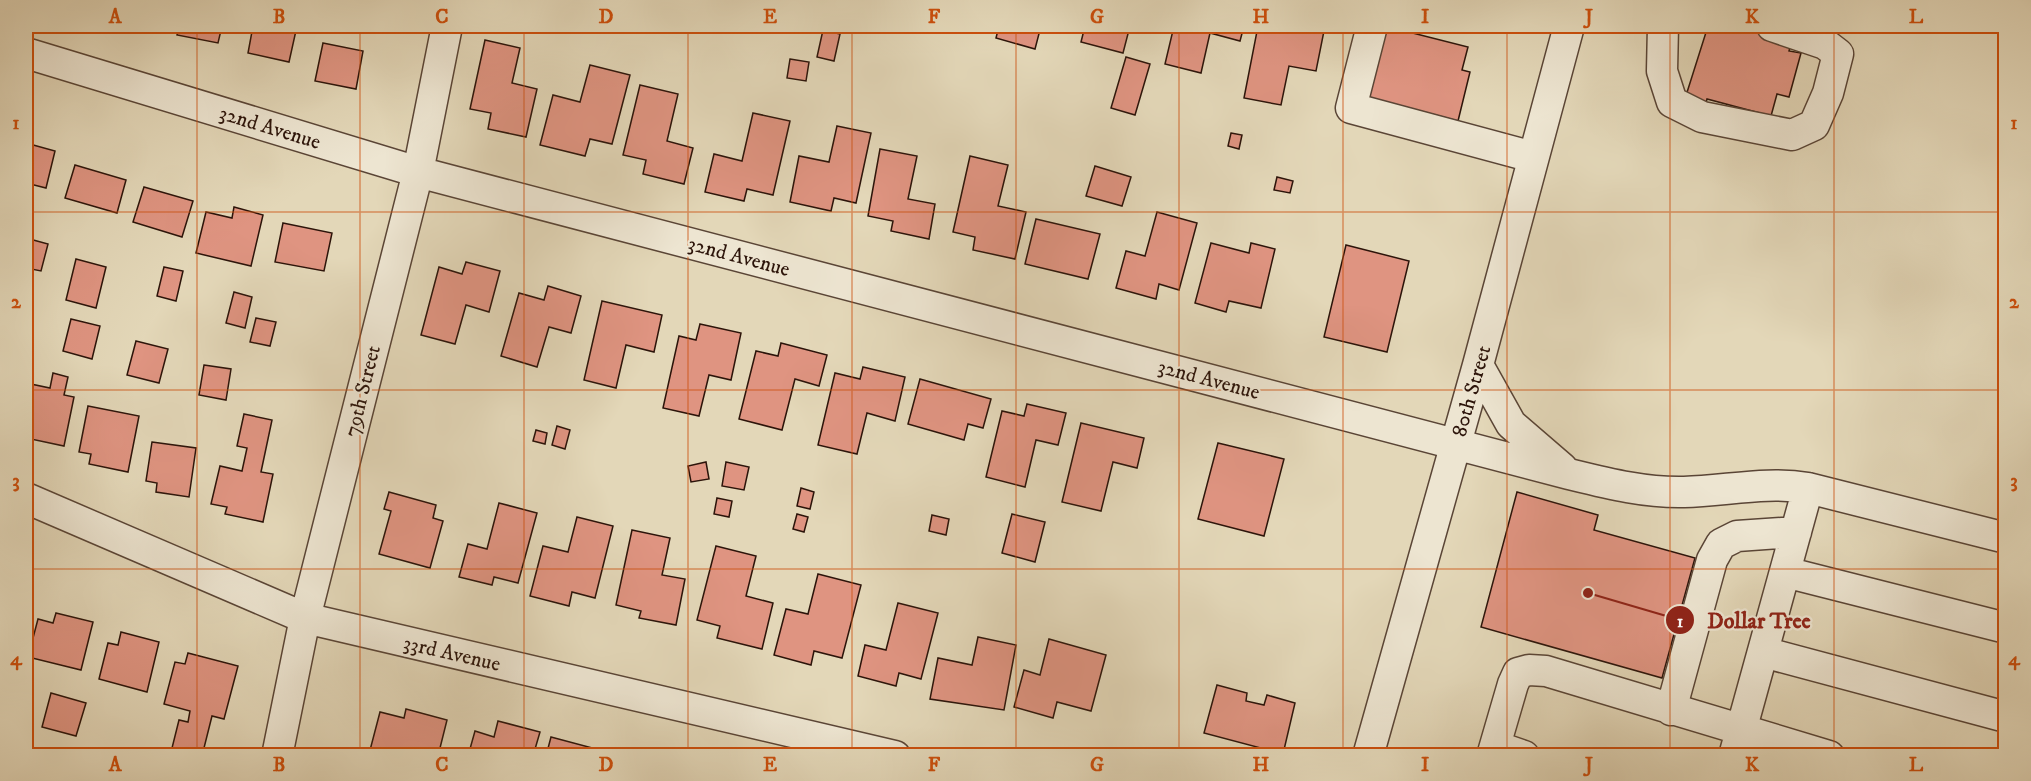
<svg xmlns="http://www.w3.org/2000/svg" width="2031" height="781" font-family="'IM FELL DW Pica',serif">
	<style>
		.building { fill: #df9481; stroke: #2c140a; stroke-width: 1.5 }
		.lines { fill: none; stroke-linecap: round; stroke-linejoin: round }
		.minor-casing { stroke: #5a4536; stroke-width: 33 }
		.minor { stroke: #ede5d1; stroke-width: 30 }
		.grid { fill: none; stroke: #cc4f0c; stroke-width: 1.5; stroke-opacity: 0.55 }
		.labels { text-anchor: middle; stroke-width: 4.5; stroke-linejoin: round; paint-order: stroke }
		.street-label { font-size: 21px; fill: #2c140a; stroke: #ede5d1 }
		.leader { fill: none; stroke: #8f2418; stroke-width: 2 }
		.callout-dot { fill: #8f2418; stroke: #ede5d1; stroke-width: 2 }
		.mark-label { font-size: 18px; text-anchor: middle; font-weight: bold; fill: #fff }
		.callout-label { font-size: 22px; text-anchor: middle; font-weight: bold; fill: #8f2418; stroke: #ede5d1; stroke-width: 4.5; stroke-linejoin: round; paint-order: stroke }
		.neatline { fill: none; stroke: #cc4f0c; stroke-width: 2 }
		.grid-label { font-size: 20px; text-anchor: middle; font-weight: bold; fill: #cc4f0c }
	</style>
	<rect width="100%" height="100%" fill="#e3d7b8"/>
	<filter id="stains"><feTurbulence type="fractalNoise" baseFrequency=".00333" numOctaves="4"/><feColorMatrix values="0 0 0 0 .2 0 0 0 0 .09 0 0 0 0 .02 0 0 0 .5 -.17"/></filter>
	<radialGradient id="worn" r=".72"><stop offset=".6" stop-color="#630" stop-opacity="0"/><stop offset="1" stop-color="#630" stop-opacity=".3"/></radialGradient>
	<path class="building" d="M179,26H222L218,43L177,35Z
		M253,26H297L289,62L248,53Z
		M999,26H1041L1035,49L996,38Z
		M1085,26H1130L1123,53L1081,42Z
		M1174,26H1244L1240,41L1210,33L1201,73L1165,64Z
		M1258,26L1285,29V26H1325L1316,71L1289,66L1281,105L1244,98Z
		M1385,26L1468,47L1462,70L1470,72L1458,121L1367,97Z
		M1708,26H1735L1792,41L1789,51L1801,53L1789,97L1777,94L1771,116L1707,99L1704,111L1683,105Z
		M823,30L840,34L834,61L817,57Z
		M485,40L520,48L512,83L537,89L526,137L488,129L491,113L470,109Z
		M323,43L363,51L356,89L315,81Z
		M1126,57L1150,64L1135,115L1111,108Z
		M790,59L809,62L806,81L787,78Z
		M590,65L630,75L612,144L590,139L585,156L540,145L553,95L580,102Z
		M640,85L678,94L667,141L693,148L684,184L643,174L646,160L623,155Z
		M753,113L790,121L773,195L747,189L744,201L705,192L714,154L742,161Z
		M837,126L871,133L856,203L834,198L831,211L790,202L799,156L829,162Z
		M1231,133L1242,135L1239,149L1228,146Z
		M26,143L55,151L46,188L26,183Z
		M880,149L917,156L908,199L935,204L929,239L891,231L893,221L868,216Z
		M970,156L1008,165L998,206L1026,212L1015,259L973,250L975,237L953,232Z
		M75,165L126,180L117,213L65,198Z
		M1095,166L1131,177L1122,206L1086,196Z
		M1277,177L1293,181L1290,193L1274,190Z
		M144,187L193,201L182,237L133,222Z
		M234,207L263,215L251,266L196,253L206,212L232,218Z
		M1157,212L1197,223L1179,290L1159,284L1156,299L1116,288L1126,251L1145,256Z
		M1036,219L1100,234L1088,279L1025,264Z
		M283,223L332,233L324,271L275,262Z
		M26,238L48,244L41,271L26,268Z
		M1211,243L1249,253L1251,243L1275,249L1261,308L1229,301L1226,312L1195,303Z
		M1346,245L1409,261L1387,352L1324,337Z
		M76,259L106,267L96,308L66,300Z
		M466,262L500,271L489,312L466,305L455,344L421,335L439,267L462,274Z
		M164,267L183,271L176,301L157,296Z
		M548,286L581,296L571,333L549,327L537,367L501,356L519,293L544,300Z
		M234,292L252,297L245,328L226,323Z
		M26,300L33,302L27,329H26Z
		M602,301L662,315L654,352L626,345L616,388L584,380Z
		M256,318L276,322L270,346L250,342Z
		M71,319L100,326L92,359L63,351Z
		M700,324L741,333L731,380L709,375L699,416L663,408L679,336L696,340Z
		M136,341L168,349L159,383L127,375Z
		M781,343L827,355L819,386L795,379L782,430L739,419L756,351L778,356Z
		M204,365L231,369L226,400L199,395Z
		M863,367L905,377L895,421L867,413L857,454L818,445L835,373L860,379Z
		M53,373L68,377L64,395L74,397L64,446L26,438V383L50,388Z
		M920,379L991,399L983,428L968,424L964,440L908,424Z
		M1027,404L1066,413L1058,445L1036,440L1025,487L986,477L1002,411L1024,416Z
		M88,406L139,416L128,472L89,464L91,454L79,452Z
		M244,414L272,420L261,472L273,474L263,522L225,514L227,507L211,504L220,466L242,471L247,448L237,446Z
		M1081,423L1144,438L1137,468L1113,462L1101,511L1062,502Z
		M557,426L570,430L565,449L552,445Z
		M536,430L547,433L545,444L533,441Z
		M152,442L196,448L189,497L156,492L157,483L146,481Z
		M1218,443L1284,459L1264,536L1198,519Z
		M706,462L709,479L691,482L688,466Z
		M726,462L749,467L744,490L722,486Z
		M801,488L814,492L810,509L797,506Z
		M389,492L436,505L433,518L443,521L430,568L379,554L391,511L384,509Z
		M1517,492L1598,515L1594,530L1695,558L1662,678L1481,627Z
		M717,498L732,501L729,517L714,514Z
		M499,503L537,513L518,583L494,577L492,585L459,577L468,544L487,549Z
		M797,514L808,517L804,532L793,529Z
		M1012,514L1045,522L1035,562L1002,553Z
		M932,515L949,519L946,535L929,531Z
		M577,517L613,526L595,598L572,592L569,606L530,596L543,546L568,552Z
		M632,530L670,538L662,575L685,579L676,625L639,618L641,611L616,605Z
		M716,546L756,556L746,596L773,603L762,649L717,638L720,626L697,620Z
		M818,574L861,585L842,658L814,651L811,665L774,655L786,609L808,614Z
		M898,603L938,613L921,679L899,673L896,686L858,676L865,645L886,650Z
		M56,613L93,622L81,670L28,657L38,619L53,623Z
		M121,632L159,642L147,692L99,679L108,643L118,645Z
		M978,637L1016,645L1004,710L930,699L938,658L972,665Z
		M1049,639L1106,655L1091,711L1057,702L1053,718L1014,707L1024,670L1040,675Z
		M188,653L238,666L224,719L212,716L202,756L171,752L179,720L188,722L190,711L164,704L175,662L185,664Z
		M1217,685L1247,693L1246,701L1264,705L1267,695L1295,703L1283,754L1204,733Z
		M51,693L86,703L76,736L42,727Z
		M406,709L447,720L438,756L369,754L380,712L404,718Z
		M498,721L540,732L533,756H468L475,731L494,737Z
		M551,737L615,754V756H546Z
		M114,748L141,756H112Z"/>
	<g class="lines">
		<g class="minor-casing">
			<path id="minor" d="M1372,26L1351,108L1533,157
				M1663,26L1662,71L1672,102L1702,117L1792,135L1814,125L1828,93L1838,54L1825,44L1772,26
				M26,53L418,172L1569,474C1606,483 1645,493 1684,492C1726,491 1766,481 1808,488L2006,538
				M1478,365L1511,424L1562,468
				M26,498L305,618L895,756
				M1785,572L2006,628
				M1763,652L2006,717
				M1671,710L1712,560L1721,544L1737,536L1796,532
				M1495,746L1524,756
				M277,756L305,618L418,172L447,26
				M1368,756L1478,365L1569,26
				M1492,756L1513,684L1518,673L1529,670L1546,671L1829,756
				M1734,756L1808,488"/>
		</g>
		<use href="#minor" class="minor"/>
	</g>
	<path class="grid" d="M197,26V756M360,26V756M524,26V756M688,26V756M852,26V756M1016,26V756M1179,26V756M1343,26V756M1507,26V756M1670,26V756M1834,26V756M26,212H2006M26,390H2006M26,569H2006"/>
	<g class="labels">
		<g class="street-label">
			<text transform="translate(270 127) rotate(17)" y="7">32nd Avenue</text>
			<text transform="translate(739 256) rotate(15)" y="7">32nd Avenue</text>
			<text transform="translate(1209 379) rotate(15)" y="7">32nd Avenue</text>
			<text transform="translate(362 391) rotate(-76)" y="7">79th Street</text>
			<text transform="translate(1471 391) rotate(-74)" y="7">80th Street</text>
			<text transform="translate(452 653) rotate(13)" y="7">33rd Avenue</text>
		</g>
	</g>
	<path class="leader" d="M1588 593L1680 620"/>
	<g class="callout-dot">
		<circle cx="1588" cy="593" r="6"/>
		<circle cx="1680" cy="620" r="15"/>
	</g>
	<g class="mark-label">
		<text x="1680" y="627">1</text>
	</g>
	<g class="callout-label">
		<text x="1759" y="628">Dollar Tree</text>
	</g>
	<rect width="2031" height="781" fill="none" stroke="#e3d7b8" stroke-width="66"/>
	<rect x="33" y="33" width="1965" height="715" class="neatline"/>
	<g class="grid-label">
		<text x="115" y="23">A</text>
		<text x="279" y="23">B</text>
		<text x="442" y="23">C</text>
		<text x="606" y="23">D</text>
		<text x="770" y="23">E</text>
		<text x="934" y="23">F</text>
		<text x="1097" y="23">G</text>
		<text x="1261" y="23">H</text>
		<text x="1425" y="23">I</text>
		<text x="1589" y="23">J</text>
		<text x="1752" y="23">K</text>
		<text x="1916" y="23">L</text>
		<text x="16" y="129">1</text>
		<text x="2014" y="129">1</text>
		<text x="16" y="308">2</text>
		<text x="2014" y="308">2</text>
		<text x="16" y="487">3</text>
		<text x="2014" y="487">3</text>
		<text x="16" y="665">4</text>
		<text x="2014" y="665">4</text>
		<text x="115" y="771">A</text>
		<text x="279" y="771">B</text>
		<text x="442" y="771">C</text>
		<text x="606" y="771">D</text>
		<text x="770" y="771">E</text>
		<text x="934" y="771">F</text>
		<text x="1097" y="771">G</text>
		<text x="1261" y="771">H</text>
		<text x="1425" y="771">I</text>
		<text x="1589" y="771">J</text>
		<text x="1752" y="771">K</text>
		<text x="1916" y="771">L</text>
	</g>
	<rect width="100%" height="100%" filter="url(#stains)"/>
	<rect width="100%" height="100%" fill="url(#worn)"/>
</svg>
